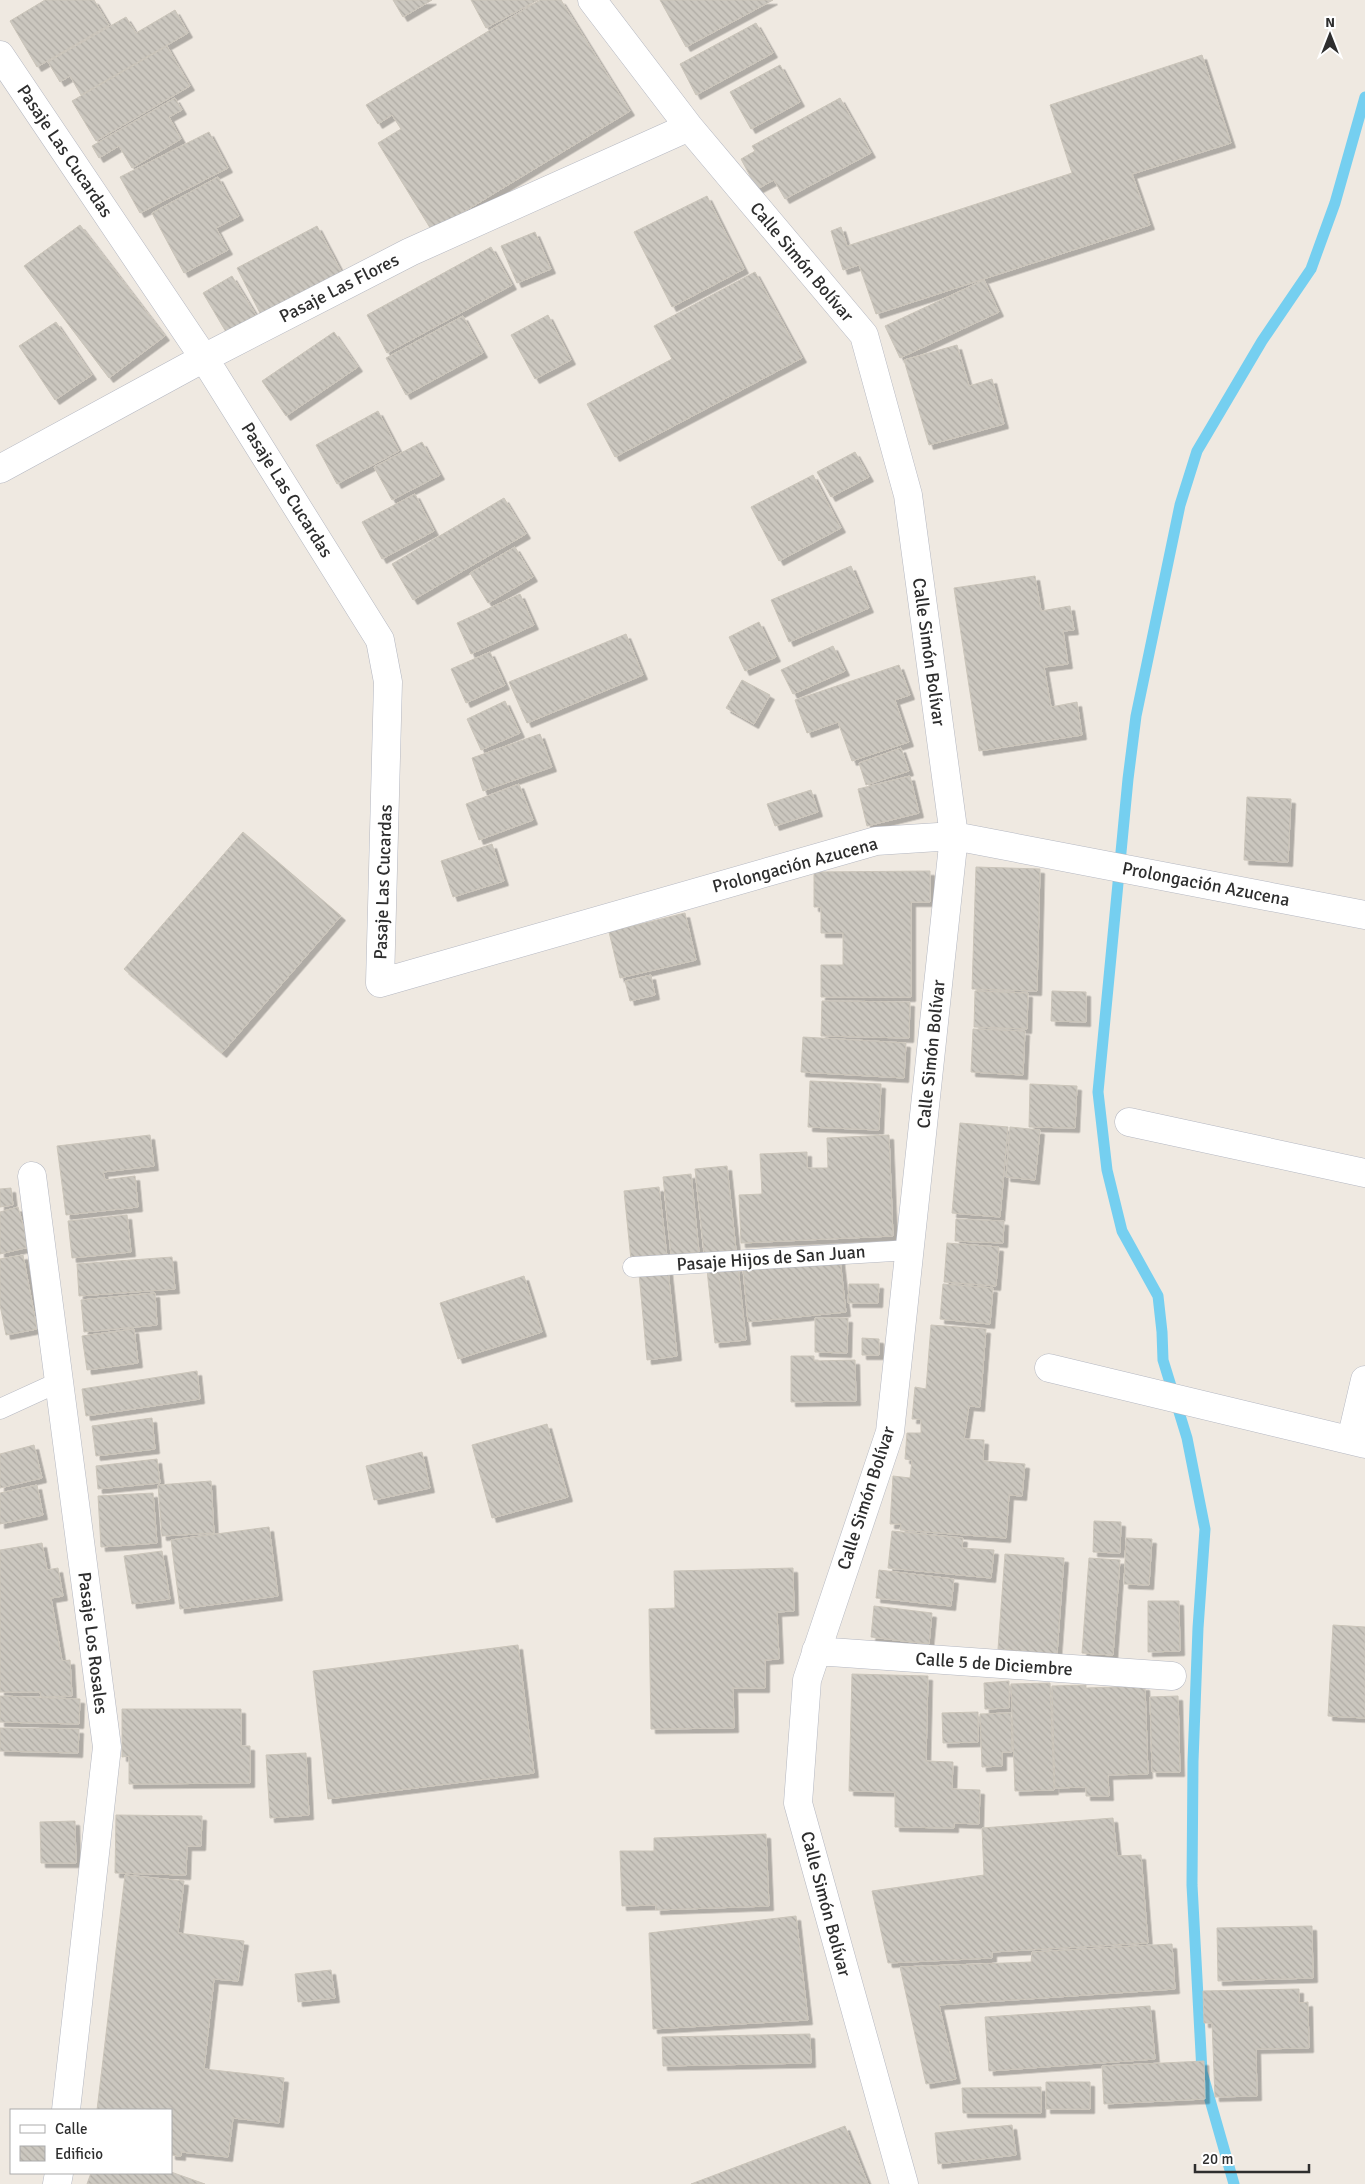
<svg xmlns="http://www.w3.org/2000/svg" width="1365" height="2184" font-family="Signika,sans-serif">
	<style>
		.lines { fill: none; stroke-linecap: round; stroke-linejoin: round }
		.stream { stroke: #75cff0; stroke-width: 11 }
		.building { fill: url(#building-back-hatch); stroke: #cbc5ba; filter: url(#shadow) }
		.service-casing { stroke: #b4b7c1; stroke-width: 21 }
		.minor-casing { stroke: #b4b7c1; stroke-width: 29 }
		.service { stroke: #fff; stroke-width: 20 }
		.minor { stroke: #fff; stroke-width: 28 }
		.labels { text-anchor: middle; stroke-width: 4; stroke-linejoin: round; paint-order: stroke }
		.street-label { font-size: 18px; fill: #2e2e2e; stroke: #fff }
	</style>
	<defs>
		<pattern id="building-back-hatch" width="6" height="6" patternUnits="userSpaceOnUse" patternTransform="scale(1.25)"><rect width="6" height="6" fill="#cbc7bf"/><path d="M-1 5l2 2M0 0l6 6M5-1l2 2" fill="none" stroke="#afaba4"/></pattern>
		<filter id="shadow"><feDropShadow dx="4.5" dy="4.5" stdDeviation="0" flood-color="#0004"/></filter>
	</defs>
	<rect width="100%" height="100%" fill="#efe9e1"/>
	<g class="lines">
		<path class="stream" d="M1234,2184L1202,2072L1192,1885L1193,1761L1198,1628L1205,1529L1187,1438L1163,1360L1162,1332L1158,1296L1122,1231L1107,1170L1098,1092L1128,779L1136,716L1180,505L1197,451L1262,341L1311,269L1335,203L1365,97"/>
	</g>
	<path class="building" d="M45,0H94L109,25L37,67L10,21Z
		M393,0H432L403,17Z
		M471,0H538L486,28Z
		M540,0H561L630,111L432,231L378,143L401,129L392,115L378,124L366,105Z
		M660,0H773L686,47Z
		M175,10L188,33L81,95L70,76L60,82L48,62L126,17L136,33Z
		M756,23L773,53L696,95L680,64Z
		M167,46L190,86L96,141L72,101Z
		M1202,55L1231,143L1132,174L1150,225L876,314L859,265L843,270L831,231L841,227L847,246L1072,173L1050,105Z
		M780,65L800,102L751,129L730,92Z
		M175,98L182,110L169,117L181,139L132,168L119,146L99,158L92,146Z
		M840,98L871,153L785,199L774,180L757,189L741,159L755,151L752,146Z
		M209,132L228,168L140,213L120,177Z
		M218,177L239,216L216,228L228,250L184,273L152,213Z
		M707,196L744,269L672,307L634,232Z
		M80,225L165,336L109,378L24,266Z
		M317,226L342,273L261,315L237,268Z
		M535,232L551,269L517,283L501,246Z
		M491,247L512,285L387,353L367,315Z
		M755,272L802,358L615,457L587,404L672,359L654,326Z
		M232,276L256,315L226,332L203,293Z
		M984,280L999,312L900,358L885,326Z
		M548,315L571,360L535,379L511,335Z
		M463,316L483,353L406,395L386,358Z
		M56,322L92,375L55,400L19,346Z
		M334,332L358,367L286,416L262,381Z
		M957,345L969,386L992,379L1004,424L929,445L904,360Z
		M378,411L399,451L337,484L316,445Z
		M422,442L440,475L392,500L374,467Z
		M855,452L869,477L831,497L817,472Z
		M813,475L841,528L779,561L751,507Z
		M415,494L434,531L382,559L362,522Z
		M504,498L526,534L413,600L392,564Z
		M515,547L533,577L488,603L470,573Z
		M851,566L869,608L789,642L771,600Z
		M1035,576L1041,611L1070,606L1074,630L1063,631L1068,664L1044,667L1051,707L1077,702L1082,735L979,751L954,588Z
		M520,594L534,625L471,654L457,623Z
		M759,622L776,657L745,671L729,637Z
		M626,634L643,675L527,723L509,682Z
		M833,646L845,671L793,694L781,670Z
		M490,652L505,685L466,703L451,669Z
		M899,665L910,695L895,700L909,742L852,761L838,722L807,733L795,700Z
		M742,680L770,695L754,724L726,708Z
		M505,701L520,733L481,750L467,719Z
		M540,734L552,767L483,791L472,758Z
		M901,748L909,771L866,785L859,763Z
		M910,776L919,813L867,826L858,789Z
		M519,784L533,820L479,840L466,804Z
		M811,790L818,812L775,826L767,804Z
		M1247,797L1291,799L1288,862L1244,860Z
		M243,832L341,916L222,1053L124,969Z
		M492,844L504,881L453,897L441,861Z
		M976,867L1040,869L1037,991L972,989Z
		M930,871V902H911V997H821V965H843V933H821V907H814V872Z
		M685,913L696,960L620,978L609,932Z
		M651,975L655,995L630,1001L625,981Z
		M975,991L1028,993L1027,1029L974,1027Z
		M1052,991L1086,992V1022L1051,1021Z
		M822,1001L910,1002L909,1038L821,1036Z
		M973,1029L1025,1031L1023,1075L971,1072Z
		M803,1037L906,1043L904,1078L801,1072Z
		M810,1081L881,1084L879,1130L808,1127Z
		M1030,1084L1077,1086L1075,1128L1029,1127Z
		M960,1123L1008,1127L1000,1217L952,1213Z
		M1010,1127L1040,1130L1035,1180L1006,1177Z
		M150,1135L154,1166L103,1172L105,1180L135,1176L138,1207L66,1215L57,1146Z
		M889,1135L893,1236L741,1243L739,1195L762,1194L760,1154L807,1152V1168H828L827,1138Z
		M727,1166L736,1250L704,1253L695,1169Z
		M691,1174L699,1252L671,1255L663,1177Z
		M659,1187L667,1257L631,1260L624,1191Z
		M11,1188L13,1205L0,1207V1189Z
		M18,1207L29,1247L0,1254V1212Z
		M127,1215L131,1252L72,1258L68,1221Z
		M956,1219L1004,1221L1003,1243L955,1241Z
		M947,1243L999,1247L996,1286L944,1282Z
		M23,1255L37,1329L6,1335L0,1305V1259Z
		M172,1257L175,1289L79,1296L77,1264Z
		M840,1259L846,1312L748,1322L743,1269Z
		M738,1267L746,1340L715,1343L707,1270Z
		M668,1270L677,1356L647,1360L639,1274Z
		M524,1276L542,1332L458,1359L440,1303Z
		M849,1284H879L878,1303H848Z
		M943,1284L993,1288L990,1324L940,1319Z
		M155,1293L157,1325L84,1332L81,1300Z
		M815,1318H848L847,1353L815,1352Z
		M931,1325L986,1329L980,1407L969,1406L964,1439L984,1440L983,1461L1025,1464L1022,1496L1009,1495L1006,1538L900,1530L901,1524H890L893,1476L910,1478L912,1460L905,1459L907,1433H921V1419H912L915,1387L926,1389Z
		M134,1329L138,1363L87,1370L82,1336Z
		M862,1338L879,1339V1355H862Z
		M791,1356H814V1361L855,1360L856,1401L791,1402Z
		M197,1371L200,1399L86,1416L82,1389Z
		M152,1418L155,1449L96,1456L92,1426Z
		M547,1424L568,1497L492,1518L472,1445Z
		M34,1445L42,1478L0,1488V1454Z
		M422,1452L430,1488L374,1500L366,1466Z
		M157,1459L160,1483L98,1489L96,1466Z
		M211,1481L214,1533L162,1536L158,1485Z
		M37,1485L43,1515L0,1524V1493Z
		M153,1493L157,1543L101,1547L98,1496Z
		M1094,1521L1121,1522L1120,1553L1093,1552Z
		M269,1527L278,1596L180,1609L171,1540Z
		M892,1531L963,1538L962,1548L994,1550L991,1578L888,1568Z
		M1126,1538L1152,1539L1149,1585L1124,1584Z
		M42,1543L47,1570L58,1568L63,1596L51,1598L62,1661L70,1660L72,1696L41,1697L40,1692H0V1550Z
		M162,1551L170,1599L132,1604L124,1556Z
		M1005,1554L1064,1558L1057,1654L998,1649Z
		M1089,1558L1120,1560L1113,1655L1082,1653Z
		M793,1568L794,1611L777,1612L779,1659L765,1660V1688H733L734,1728L651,1729L649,1609L675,1608L674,1571Z
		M879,1570L954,1579L951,1606L876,1598Z
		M1148,1601H1179L1180,1651L1148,1652Z
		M874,1606L932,1613L929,1644L871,1637Z
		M1333,1625L1365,1627V1718L1328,1716Z
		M518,1645L534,1773L328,1799L313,1671Z
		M852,1674L928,1676L926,1761L953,1762L952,1789L980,1790L979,1824L954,1823V1828L895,1827V1792L849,1791Z
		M1009,1681V1708L985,1709L984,1683Z
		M1050,1683L1054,1790L1015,1791L1011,1684Z
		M1086,1685V1688L1145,1686L1148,1774L1108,1775L1109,1796H1086V1787L1055,1788L1052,1686Z
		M0,1696L80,1699L79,1724L0,1722Z
		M1178,1696L1180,1772H1152L1150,1697Z
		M122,1709H241V1746H250V1783L129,1784V1756L122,1757Z
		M978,1712V1742L943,1743L942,1713Z
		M1011,1713L1012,1752H1002V1766L982,1767L980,1714Z
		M0,1728L79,1729L78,1753L0,1751Z
		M306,1753L309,1815L270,1818L266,1755Z
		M116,1815L202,1816L201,1846H187L186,1875L115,1873Z
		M1113,1818L1117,1856L1141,1855L1148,1943L992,1952V1958L888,1963L872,1891L984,1875L982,1828Z
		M75,1821L76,1863H41L40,1822Z
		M766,1834L769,1906L656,1910V1905L622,1906L620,1851H654V1838Z
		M125,1875L184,1881L178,1933L244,1941L238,1981L214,1979L204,2069L284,2078L279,2123L233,2118L228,2157L181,2152V2156L171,2155V2110H97Z
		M796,1916L808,2020L653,2029L649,1933Z
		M1312,1926L1313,1978L1218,1981L1217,1928Z
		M1172,1944L1175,1989L939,2005L956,2079L926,2084L900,1967L1031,1962L1032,1952Z
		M331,1970L335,1998L298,2002L295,1974Z
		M1299,1989V2003L1308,2002L1309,2048L1256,2049L1257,2096L1215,2097L1212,2023H1204L1203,1991Z
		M1150,2006L1155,2059L989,2071L985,2017Z
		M810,2034L811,2063L663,2066L662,2037Z
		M1204,2061L1205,2099L1104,2104L1102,2066Z
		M1046,2082H1090V2109H1046Z
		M1041,2087V2113H963L962,2088Z
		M1012,2125L1016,2155L938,2164L935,2133Z
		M845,2126L868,2184H691Z
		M171,2172L205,2184H87L91,2173Z"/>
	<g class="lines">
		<g class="service-casing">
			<path id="service" d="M633,1267L910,1250
				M0,1409L59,1382"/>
		</g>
		<g class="minor-casing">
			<path id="minor" d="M592,0L689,127L864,335L908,495L954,836L890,1432L807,1680L798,1803L904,2184
				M0,55L204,358L380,640L388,682L380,983L876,841L954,836L1365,915
				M0,469L204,358L410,252L689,127
				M1129,1122L1365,1173
				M32,1176L107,1747L66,2110
				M1049,1368L1365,1444
				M1351,1440L1365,1380
				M816,1651L1172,1676
				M57,2184L59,2173"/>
		</g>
		<use href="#service" class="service"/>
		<use href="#minor" class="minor"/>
	</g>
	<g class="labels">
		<g class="street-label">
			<text transform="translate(65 151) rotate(56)" y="6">Pasaje Las Cucardas</text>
			<text transform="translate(802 262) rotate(50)" y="6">Calle Simón Bolívar</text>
			<text transform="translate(339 288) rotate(-27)" y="6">Pasaje Las Flores</text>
			<text transform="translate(287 490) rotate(58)" y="6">Pasaje Las Cucardas</text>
			<text transform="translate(929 652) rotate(82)" y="6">Calle Simón Bolívar</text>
			<text transform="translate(795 865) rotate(-15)" y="6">Prolongación Azucena</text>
			<text transform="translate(383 882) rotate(-88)" y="6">Pasaje Las Cucardas</text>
			<text transform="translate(1206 884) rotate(11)" y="6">Prolongación Azucena</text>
			<text transform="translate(931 1054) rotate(-84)" y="6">Calle Simón Bolívar</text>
			<text transform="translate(771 1258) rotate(-4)" y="6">Pasaje Hijos de San Juan</text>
			<text transform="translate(866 1498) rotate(-72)" y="6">Calle Simón Bolívar</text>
			<text transform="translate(93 1643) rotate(83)" y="6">Pasaje Los Rosales</text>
			<text transform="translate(994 1664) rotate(4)" y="6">Calle 5 de Diciembre</text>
			<text transform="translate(826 1904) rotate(75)" y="6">Calle Simón Bolívar</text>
		</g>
	</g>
	<rect x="10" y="2109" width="162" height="65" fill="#ffffff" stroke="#ababab"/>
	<rect x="20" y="2125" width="25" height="8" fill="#ffffff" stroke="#ababab"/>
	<text x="55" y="2134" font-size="15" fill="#2e2e2e">Calle</text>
	<rect x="20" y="2146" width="25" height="15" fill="url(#building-back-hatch)" stroke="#ababab"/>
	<text x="55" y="2159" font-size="15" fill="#2e2e2e">Edificio</text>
	<g transform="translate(1330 35)" stroke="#ffffff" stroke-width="4" paint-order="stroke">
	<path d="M0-4L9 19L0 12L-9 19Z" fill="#2e2e2e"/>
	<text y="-8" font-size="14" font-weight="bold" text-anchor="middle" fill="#2e2e2e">N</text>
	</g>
	<path d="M1195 2164v8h114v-8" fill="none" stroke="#2e2e2e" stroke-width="2.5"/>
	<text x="1202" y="2164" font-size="15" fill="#2e2e2e" stroke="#ffffff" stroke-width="4" paint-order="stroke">20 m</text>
</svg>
